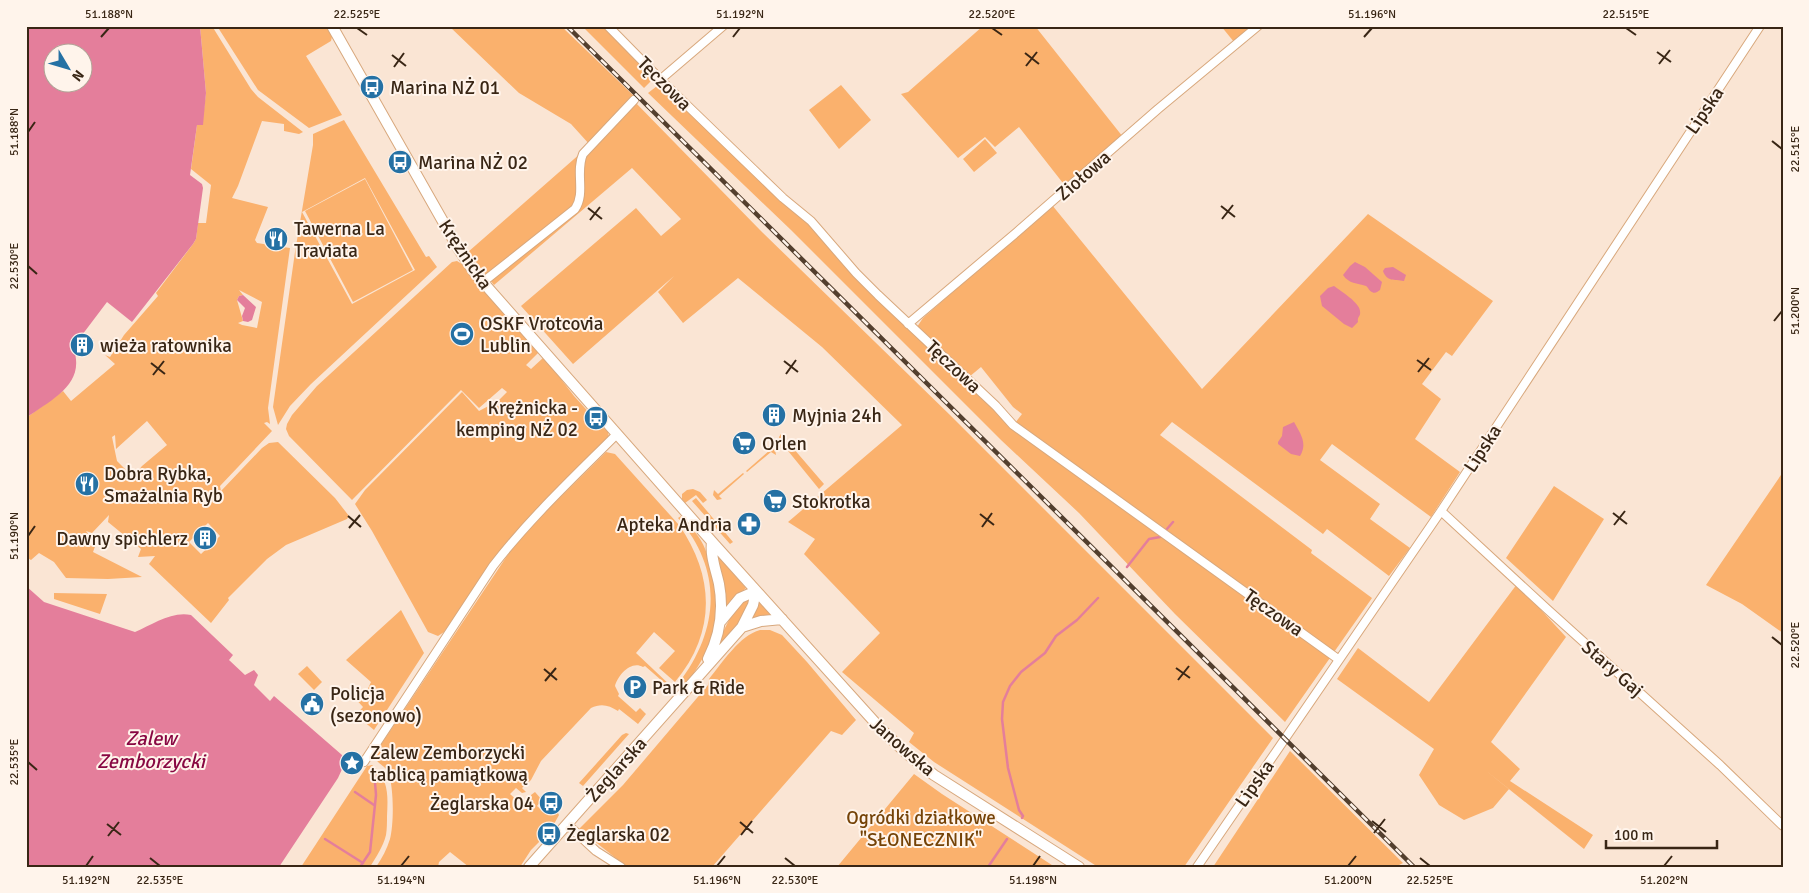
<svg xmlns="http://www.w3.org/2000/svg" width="1809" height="893" font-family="Signika,sans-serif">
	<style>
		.green { fill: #fab16d; fill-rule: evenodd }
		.water { fill: #e47e9b; fill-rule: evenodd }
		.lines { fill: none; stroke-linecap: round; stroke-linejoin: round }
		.stream { stroke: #e47e9b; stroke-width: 2.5 }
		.minor-casing { stroke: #d8a87d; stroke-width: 10 }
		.tertiary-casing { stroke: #d8a87d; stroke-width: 12 }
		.minor { stroke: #fff; stroke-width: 8 }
		.tertiary { stroke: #fff; stroke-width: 10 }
		.rail-casing { stroke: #533f2e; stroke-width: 4.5 }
		.rail { stroke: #fff4eb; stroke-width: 2.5; stroke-dasharray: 8; stroke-linecap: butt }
		.ticks { fill: none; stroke: #392615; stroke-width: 2 }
		.labels { text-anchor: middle; stroke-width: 4; stroke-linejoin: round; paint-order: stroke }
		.street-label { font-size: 19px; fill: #392615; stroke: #fff4eb }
		.poi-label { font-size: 19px; fill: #392615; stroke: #fff4eb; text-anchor: start }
		.park-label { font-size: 19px; fill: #754307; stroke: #fff4eb }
		.water-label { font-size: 20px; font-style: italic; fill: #880742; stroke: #fff4eb }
		.neatline { fill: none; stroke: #392615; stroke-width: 2 }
		.ticks-label { font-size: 12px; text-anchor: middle; fill: #392615 }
	</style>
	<rect width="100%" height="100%" fill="#fae5d4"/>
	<path class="green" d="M200,26H212L251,89L258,97L303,132L299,134L284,131V124L262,121L238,186L232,198L268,207L255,240L257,243L290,248L268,408L270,424L267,422L264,423L272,431L220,486L221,491L262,448L269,443L278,442L335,498L349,516L347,519L286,545L267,559L228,598L229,600L211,623L149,564L155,556L138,557L141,549L108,522L109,515L92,533L86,531L96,544L93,552L142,577L108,579L66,578L54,562L39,553L31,560L26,557V418L63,391L71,401L115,364L105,355L110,357L124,335L158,296L156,293L193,244L196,239L198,223H206L211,185L191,169L197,125H202L206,93ZM239,290L262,302L257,328L242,325L238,323L243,321L237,300L239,296L243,295ZM147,421L167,445L142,466L133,477L117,461L112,437L115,435L116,449ZM208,523L220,536L201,554L189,542Z
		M217,26H329L333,32L331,41L306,56L342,115L309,128L258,90Z
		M449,26H561L635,97L634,101L760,230L950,415L1273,738L1184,867H1098L934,762L909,742L914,733L842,672L880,633L804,554L815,539L788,522L902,425L822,347L738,278L683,323L658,292L674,276L573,364L521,306L636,208L661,236L681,219L632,168L494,285L468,252L590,145L571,124L519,93Z
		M582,26H605L655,77L644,88Z
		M983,26H1035L1123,137L1066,187L1019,127L995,147L985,137L958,158L901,94L908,92Z
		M1221,26H1255L1234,42Z
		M661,83L718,141L810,223L854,275L934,353L973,387L1012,427L1022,414L1013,407L981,367L969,377L917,327L923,318L1052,205L1202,389L1368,214L1493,301L1452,356L1446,352L1422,384L1441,399L1415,439L1460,472L1431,517L1332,444L1320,460L1380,504L1370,519L1410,548L1389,576L1327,529L1323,534L1172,422L1160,435L1312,550L1311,553L1372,598L1285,722L1175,614L1079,513L1001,440L791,230L648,93Z
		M841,85L871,120L839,149L809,110Z
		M344,120L426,257L429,256L437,267L311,384L290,406L278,425L273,407L295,252L313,145V134ZM365,178L415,270L352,304L302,212Z
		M985,139L997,153L974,172L963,159Z
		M365,179L413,270L353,302L305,211Z
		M457,261L465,266L539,352L526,365L531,369L544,357L574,396L595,419L594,420L608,432L609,437L526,520L491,565L444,632L438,636L428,632L372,531L355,504L365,490L462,392L479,411L498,401L507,392L502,388L479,408L461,390L352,500L289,436L286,429L287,424L292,415L317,386L452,262Z
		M781,434L824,484L819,489L780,441L779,437Z
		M767,446H771L775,449L776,455L771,452L747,472L746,471L770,450Z
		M606,452L615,454L679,525C715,577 716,633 675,682L659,668L675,651L654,632L636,653L672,687H669L645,666L643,667C631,660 618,675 615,686L619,694L618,696L636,712L640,708L646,714L638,724L619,709L618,711C609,705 601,703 591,708L541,761L531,780L522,788L526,792L522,793L516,788L510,794L528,810L534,804L530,799L531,795L535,792L542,800L537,806L544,812L549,806L554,810L556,809L559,815L554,824L552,822L540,837L542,839L531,850L520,867H469L450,852L439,862L438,867H376C382,858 387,849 390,839C394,824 394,786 388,772C385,765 376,764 374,755L511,550L536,521Z
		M1783,472V633L1742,604L1706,585Z
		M743,473L744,474L719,496L722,499L717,500L713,495L714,490L718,494Z
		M1554,486L1604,519L1553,601L1506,558Z
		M693,489L700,492L707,500L703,503L696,495L685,503L682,499V494L687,490Z
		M696,498L733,542L730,544L692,501Z
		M681,516C687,523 693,529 698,536C706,547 709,560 712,572C724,620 712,649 684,687L681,688L678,684C719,631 724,571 678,518Z
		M718,556L746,588L736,597L725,613L724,590Z
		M1517,584L1566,637L1491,742L1520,769L1510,781L1593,835L1584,849L1480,766L1509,789L1493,808L1464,820L1439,805L1419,775L1434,749L1337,679L1358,648L1429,702Z
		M54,593L107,594L100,614L54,599Z
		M748,598L751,600L740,623L720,645L718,642L735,608Z
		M758,601L772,614L770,617L748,621Z
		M401,610L424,653L374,730L356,715L363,707L352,695H365L371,682L346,660Z
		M760,630H770L782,635L807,662L856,720L842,735L831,731L712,867H627L579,829L623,785L708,685L709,679C722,663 740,635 760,630Z
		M307,666L322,682L314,690L298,674Z
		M626,733L629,734L583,786L579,783L622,735Z
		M1290,751L1403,863L1399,865L1400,867H1213Z
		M372,765C389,779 388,796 387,816C387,822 387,829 386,835C383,847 376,857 370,867H301L367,766Z
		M914,774L942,794L1055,867H837Z"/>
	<path class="water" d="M26,26H200L206,93L203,125H197L190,175L202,184L203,188L196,239L193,244L132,322L107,302L73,347C87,384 52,399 26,418ZM82,52V82H52V52Z
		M1355,262L1365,267L1382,282L1380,290C1377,292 1375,294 1372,292C1369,291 1368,287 1366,286C1357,283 1349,284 1343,275L1350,266Z
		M1393,267L1406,275L1404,281C1394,279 1387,282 1383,271L1385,268Z
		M1334,286C1341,291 1360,303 1360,311C1361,317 1357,316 1358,322L1352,328L1344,324L1322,306L1320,296L1328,288Z
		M243,295L256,307L252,320L248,322L243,321L242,316L245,308L237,300L239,296Z
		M1294,422C1300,433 1308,443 1300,456L1291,454L1278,444V442L1282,436L1283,427Z
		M26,586L44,602L135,632C152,625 171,611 191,615L233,655L229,660L245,675L254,670L258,675L254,685L270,701L274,696L342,755L343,767L338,778L279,867H26Z"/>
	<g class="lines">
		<path class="stream" d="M1127,567L1149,539L1160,537L1173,522
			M355,792L374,805
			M1022,818L1023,816L1019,810L1008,768L1002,719L1003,702L1010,686L1021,672L1045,653L1056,636L1077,620L1098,598
			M325,839L363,863
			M360,867L370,852L376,795L374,770
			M988,867L1007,839"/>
		<g class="minor-casing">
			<path id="minor" d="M608,26L665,84L783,198L811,221L856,273L878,295L996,406L1013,425L1338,659
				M661,79L723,26
				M483,282L575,209C586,193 575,172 583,154L634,100
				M908,324L1017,232L1158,109L1258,26
				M1441,511L1547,609L1720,765L1783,826
				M364,762L493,566C530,518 574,477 617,434
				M567,824L596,851L621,867
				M1197,867L1441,511L1760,26"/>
		</g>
		<g class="tertiary-casing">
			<path id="tertiary" d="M332,26L458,248L474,272L714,544L880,728L905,752L934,775L1079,867
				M721,621L740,598L756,591
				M742,627L761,621L782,619
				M708,659C720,635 724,611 719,584C716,570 710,556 712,542
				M529,867L742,627L753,605L756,591"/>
		</g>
		<use href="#minor" class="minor"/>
		<use href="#tertiary" class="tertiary"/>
		<g class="rail-casing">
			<path id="rail" d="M567,26L1414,867"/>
		</g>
		<use href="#rail" class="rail"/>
	</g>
	<path class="ticks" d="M357,28L367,35M992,28L1002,35M1626,28L1636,35M101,37L109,28M733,37L740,28M1364,37L1372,28M1657,52L1671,62M1025,53L1039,64M392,55L406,66M1659,64L1670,50M1026,66L1037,52M394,67L404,53M28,132L35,122M1772,141L1782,149M1221,206L1235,217M588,208L602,219M1222,219L1233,205M590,220L600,207M28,266L37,274M1774,321L1782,311M1417,360L1431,370M784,361L798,372M151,363L165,374M1418,372L1429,358M786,374L796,360M153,375L164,361M1613,513L1627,524M980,514L994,525M348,516L361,527M1614,525L1625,511M982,527L992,513M349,528L360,515M28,536L35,526M1772,637L1782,645M1176,668L1190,678M544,669L557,680M1178,680L1189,666M545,681L556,668M28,762L37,770M1372,821L1386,832M740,822L753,833M107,824L121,835M1374,833L1385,819M741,835L752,821M108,836L119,822M150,858L160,866M785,858L795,866M1420,858L1430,866M86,866L93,856M401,866L409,856M717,866L725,856M1033,866L1040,856M1348,866L1356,856M1664,866L1672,856"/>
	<defs>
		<g id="bus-disc" transform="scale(1.25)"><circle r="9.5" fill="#2571a4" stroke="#fff4eb"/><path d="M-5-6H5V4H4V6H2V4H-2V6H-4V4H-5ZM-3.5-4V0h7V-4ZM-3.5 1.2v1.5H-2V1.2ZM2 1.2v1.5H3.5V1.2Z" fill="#fff"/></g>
		<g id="restaurant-disc" transform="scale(1.25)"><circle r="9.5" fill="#2571a4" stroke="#fff4eb"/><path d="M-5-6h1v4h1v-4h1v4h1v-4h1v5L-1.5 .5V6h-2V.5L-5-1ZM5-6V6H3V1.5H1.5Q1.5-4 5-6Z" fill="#fff"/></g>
		<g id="stadium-disc" transform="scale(1.25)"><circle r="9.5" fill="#2571a4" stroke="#fff4eb"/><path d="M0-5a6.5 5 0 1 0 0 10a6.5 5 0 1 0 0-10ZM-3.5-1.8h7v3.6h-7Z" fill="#fff"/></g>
		<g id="building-disc" transform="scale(1.25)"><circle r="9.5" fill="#2571a4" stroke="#fff4eb"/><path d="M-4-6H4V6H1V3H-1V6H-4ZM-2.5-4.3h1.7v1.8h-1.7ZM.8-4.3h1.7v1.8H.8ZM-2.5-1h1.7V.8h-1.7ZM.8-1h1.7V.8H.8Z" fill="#fff"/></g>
		<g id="supermarket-disc" transform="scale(1.25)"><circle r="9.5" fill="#2571a4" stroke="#fff4eb"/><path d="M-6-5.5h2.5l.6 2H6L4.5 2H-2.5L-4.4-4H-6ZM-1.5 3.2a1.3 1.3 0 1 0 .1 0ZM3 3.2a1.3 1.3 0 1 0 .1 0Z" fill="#fff"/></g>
		<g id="pharmacy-disc" transform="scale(1.25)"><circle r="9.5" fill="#2571a4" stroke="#fff4eb"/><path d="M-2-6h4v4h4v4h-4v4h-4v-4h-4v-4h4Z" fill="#fff"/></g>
		<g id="parking-disc" transform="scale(1.25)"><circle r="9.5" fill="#2571a4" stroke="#fff4eb"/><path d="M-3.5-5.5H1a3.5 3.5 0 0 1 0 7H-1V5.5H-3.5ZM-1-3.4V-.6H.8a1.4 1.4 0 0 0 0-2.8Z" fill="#fff"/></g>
		<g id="civic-disc" transform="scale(1.25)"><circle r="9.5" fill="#2571a4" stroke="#fff4eb"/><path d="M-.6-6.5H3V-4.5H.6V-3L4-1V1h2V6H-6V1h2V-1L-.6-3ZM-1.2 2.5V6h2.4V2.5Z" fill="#fff"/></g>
		<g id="sight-disc" transform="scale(1.25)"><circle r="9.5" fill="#2571a4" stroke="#fff4eb"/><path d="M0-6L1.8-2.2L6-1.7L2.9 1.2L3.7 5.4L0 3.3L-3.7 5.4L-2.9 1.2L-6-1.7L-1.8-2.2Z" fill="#fff"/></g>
	</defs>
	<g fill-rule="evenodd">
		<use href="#bus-disc" x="372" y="87"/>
		<use href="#bus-disc" x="400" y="162"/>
		<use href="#restaurant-disc" x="276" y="239"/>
		<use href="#stadium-disc" x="462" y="334"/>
		<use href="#building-disc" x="82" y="345"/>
		<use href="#building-disc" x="774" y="415"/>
		<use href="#bus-disc" x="596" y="418"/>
		<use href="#supermarket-disc" x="744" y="443"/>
		<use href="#restaurant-disc" x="87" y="484"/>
		<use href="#supermarket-disc" x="775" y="501"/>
		<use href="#pharmacy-disc" x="749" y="524"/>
		<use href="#building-disc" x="205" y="538"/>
		<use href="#parking-disc" x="635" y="687"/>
		<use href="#civic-disc" x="312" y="704"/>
		<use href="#sight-disc" x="352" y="763"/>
		<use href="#bus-disc" x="551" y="803"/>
		<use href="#bus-disc" x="549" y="834"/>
	</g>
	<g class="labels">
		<g class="street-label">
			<text transform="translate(665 83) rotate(45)" y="7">Tęczowa</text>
			<text transform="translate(1704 110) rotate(-56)" y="7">Lipska</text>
			<text transform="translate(1083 175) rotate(-41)" y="7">Ziołowa</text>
			<text transform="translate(466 254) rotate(56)" y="7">Krężnicka</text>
			<text transform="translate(954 366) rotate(43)" y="7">Tęczowa</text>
			<text transform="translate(1482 448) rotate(-57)" y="7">Lipska</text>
			<text transform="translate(1274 612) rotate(35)" y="7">Tęczowa</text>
			<text transform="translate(1613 668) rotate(41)" y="7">Stary Gaj</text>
			<text transform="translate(903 746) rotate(41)" y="7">Janowska</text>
			<text transform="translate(616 769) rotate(-48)" y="7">Żeglarska</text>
			<text transform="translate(1254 783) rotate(-55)" y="7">Lipska</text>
		</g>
		<g class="poi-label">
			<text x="390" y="94">Marina NŻ 01</text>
			<text x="418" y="169">Marina NŻ 02</text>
			<text x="294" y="235">Tawerna La<tspan x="294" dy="22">Traviata</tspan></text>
			<text x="480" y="330">OSKF Vrotcovia<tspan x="480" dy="22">Lublin</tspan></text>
			<text x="100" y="352">wieża ratownika</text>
			<text x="578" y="414" text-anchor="end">Krężnicka -<tspan x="578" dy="22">kemping NŻ 02</tspan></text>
			<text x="792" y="422">Myjnia 24h</text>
			<text x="762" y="450">Orlen</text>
			<text x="104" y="480">Dobra Rybka,<tspan x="104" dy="22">Smażalnia Ryb</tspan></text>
			<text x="792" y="508">Stokrotka</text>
			<text x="732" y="531" text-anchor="end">Apteka Andria</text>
			<text x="188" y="545" text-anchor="end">Dawny spichlerz</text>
			<text x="652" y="694">Park &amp; Ride</text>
			<text x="330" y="700">Policja<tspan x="330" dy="22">(sezonowo)</tspan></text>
			<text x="370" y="759">Zalew Zemborzycki<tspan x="370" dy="22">tablicą pamiątkową</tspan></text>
			<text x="534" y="810" text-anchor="end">Żeglarska 04</text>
			<text x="566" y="841">Żeglarska 02</text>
		</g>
		<g class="park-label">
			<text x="921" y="824">Ogródki działkowe<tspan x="921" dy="22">"SŁONECZNIK"</tspan></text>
		</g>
		<g class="water-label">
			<text x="151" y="745">Zalew<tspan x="151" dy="23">Zemborzycki</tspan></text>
		</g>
	</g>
	<rect width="1809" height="893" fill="none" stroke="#fff4eb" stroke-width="55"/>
	<g transform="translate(68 68) rotate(128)"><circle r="24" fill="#fff4eb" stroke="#b0a295"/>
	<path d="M0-4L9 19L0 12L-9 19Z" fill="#2571a4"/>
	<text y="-8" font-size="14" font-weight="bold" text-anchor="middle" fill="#392615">N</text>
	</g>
	<path d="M1606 840v8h111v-8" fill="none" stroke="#392615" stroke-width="2.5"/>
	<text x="1614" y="840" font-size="15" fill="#392615" stroke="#fff4eb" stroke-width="4" paint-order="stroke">100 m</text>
	<rect x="28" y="28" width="1754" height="838" class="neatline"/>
	<g class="ticks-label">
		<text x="109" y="18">51.188°N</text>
		<text x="357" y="18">22.525°E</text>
		<text x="740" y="18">51.192°N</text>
		<text x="992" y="18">22.520°E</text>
		<text x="1372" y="18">51.196°N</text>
		<text x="1626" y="18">22.515°E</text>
		<text transform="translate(14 132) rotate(-90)" y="4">51.188°N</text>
		<text transform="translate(1795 149) rotate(-90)" y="4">22.515°E</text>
		<text transform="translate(14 266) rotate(-90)" y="4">22.530°E</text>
		<text transform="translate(1795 311) rotate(-90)" y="4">51.200°N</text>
		<text transform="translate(14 536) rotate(-90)" y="4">51.190°N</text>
		<text transform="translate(1795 645) rotate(-90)" y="4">22.520°E</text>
		<text transform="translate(14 762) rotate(-90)" y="4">22.535°E</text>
		<text x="86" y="884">51.192°N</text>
		<text x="160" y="884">22.535°E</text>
		<text x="401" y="884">51.194°N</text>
		<text x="717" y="884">51.196°N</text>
		<text x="795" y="884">22.530°E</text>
		<text x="1033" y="884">51.198°N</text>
		<text x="1348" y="884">51.200°N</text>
		<text x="1430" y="884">22.525°E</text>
		<text x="1664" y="884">51.202°N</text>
	</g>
</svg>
